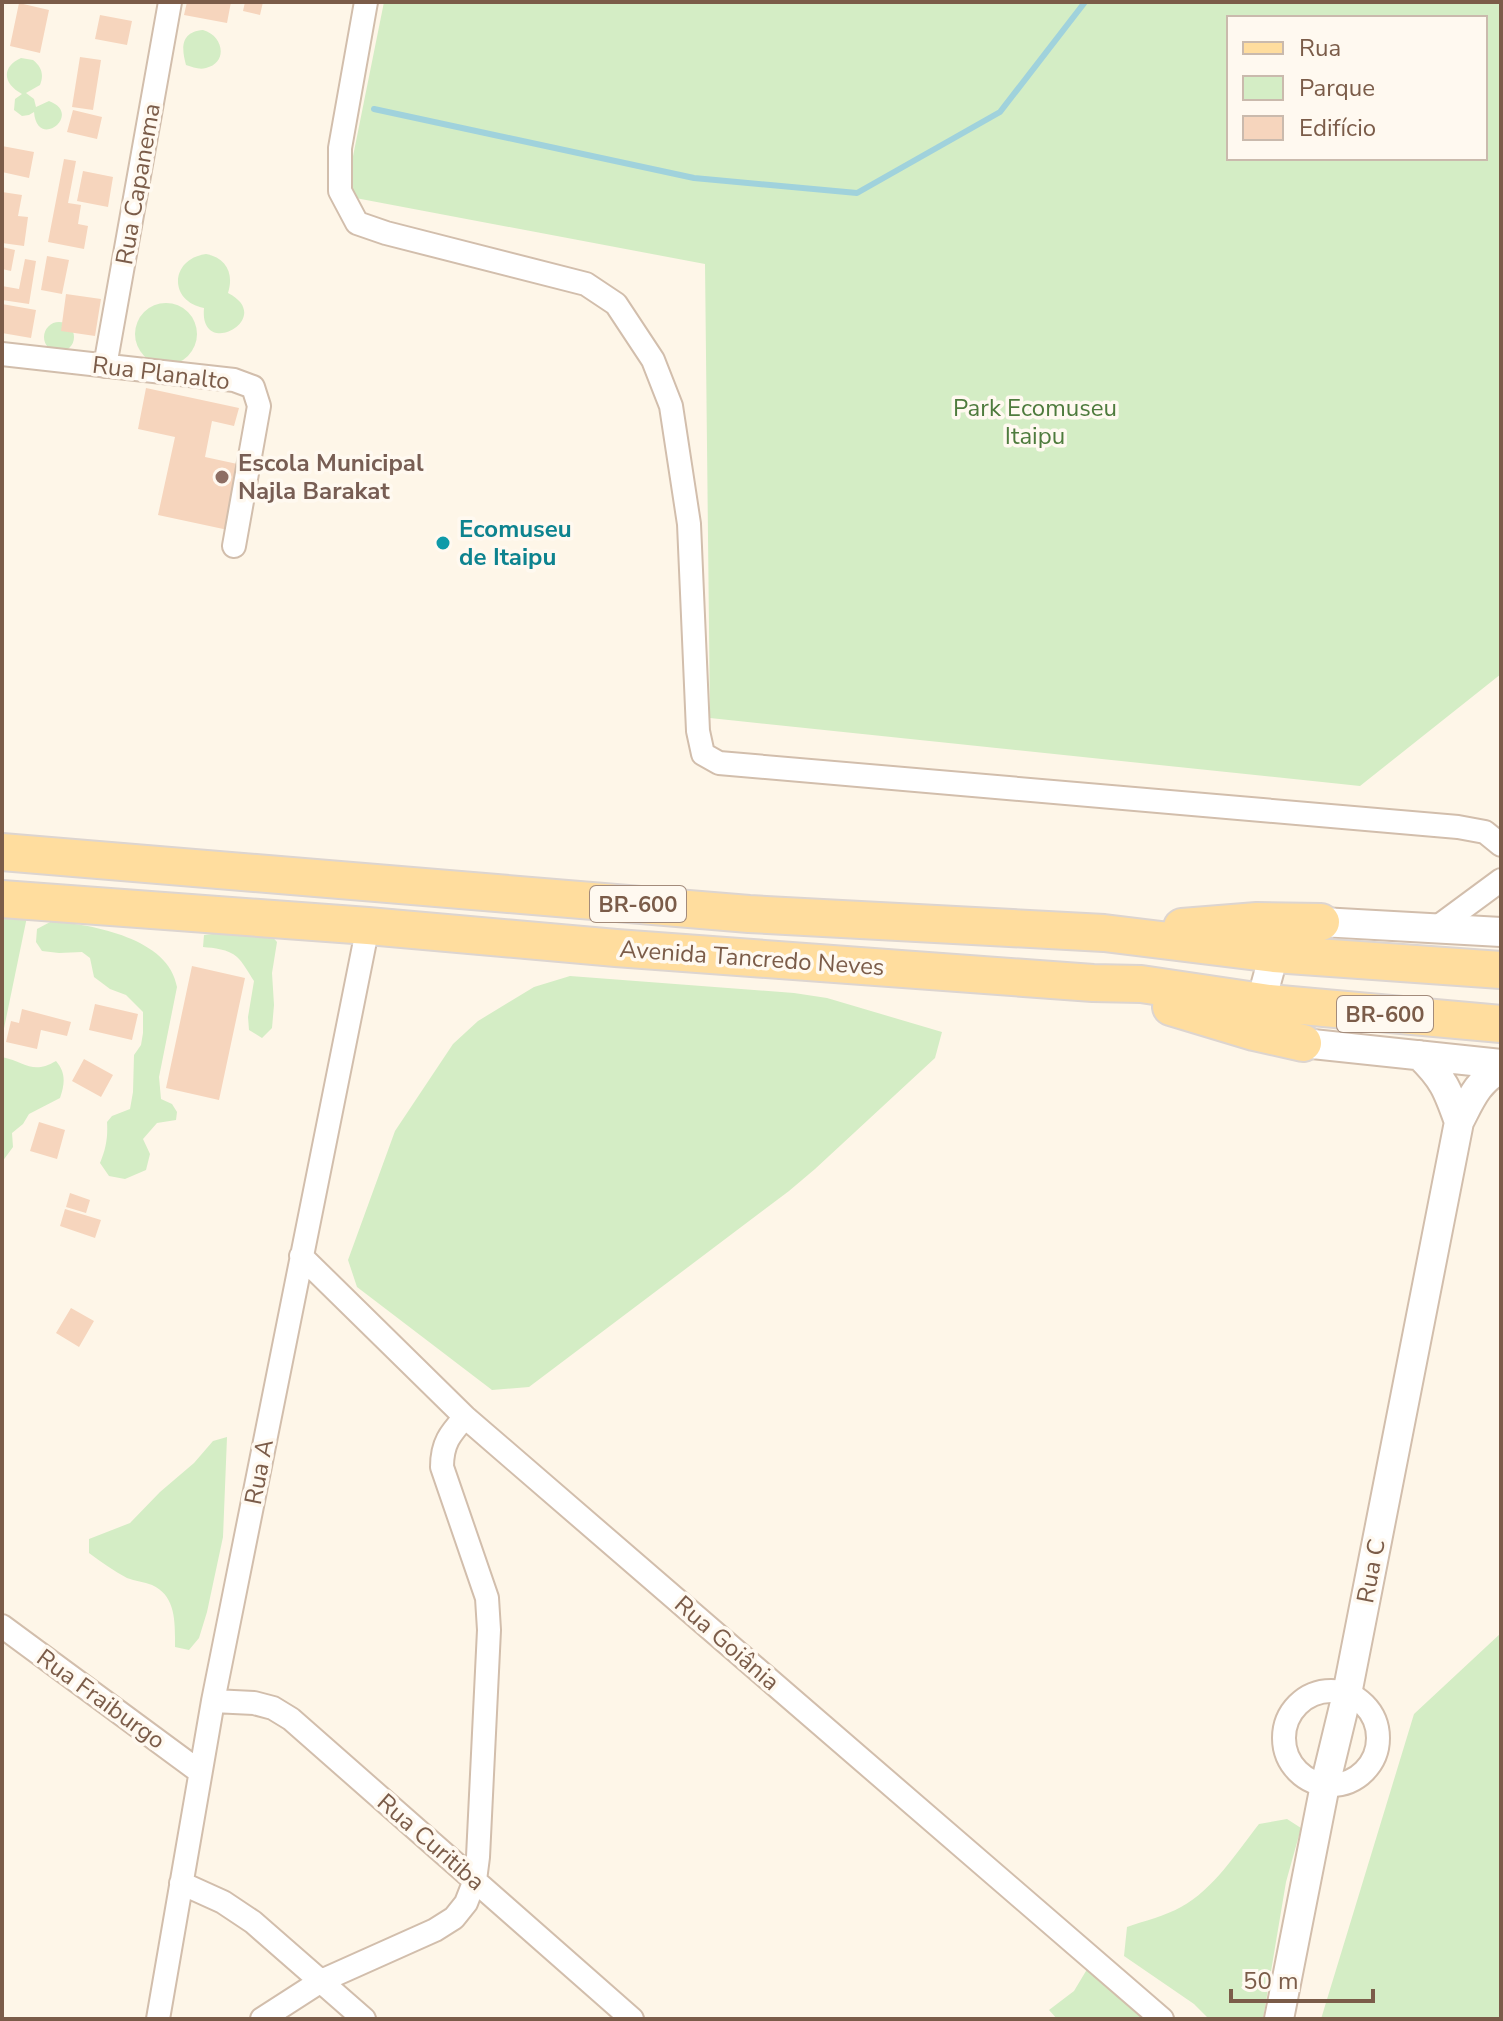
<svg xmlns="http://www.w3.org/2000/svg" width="1503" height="2021" font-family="'Nunito Sans',sans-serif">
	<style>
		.green { fill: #d4edc5; fill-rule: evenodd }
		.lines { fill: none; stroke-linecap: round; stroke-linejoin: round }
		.stream { stroke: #a0d2dc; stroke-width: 6 }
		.building { fill: #f6d5bd }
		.minor-casing { stroke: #d2beac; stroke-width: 26 }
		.tertiary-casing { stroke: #d2beac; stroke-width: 32 }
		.primary-casing { stroke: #ddd5d0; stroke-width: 40 }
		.minor { stroke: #fff; stroke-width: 22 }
		.tertiary { stroke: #fff; stroke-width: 28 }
		.primary { stroke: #ffdd9e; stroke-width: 36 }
		.education-dot { fill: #8d6e63; stroke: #fff9f0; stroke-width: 3 }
		.culture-dot { fill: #0f9aa8; stroke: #fff9f0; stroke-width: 3 }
		.labels { text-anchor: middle; stroke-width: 7; stroke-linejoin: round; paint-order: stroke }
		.shield { fill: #fff9f0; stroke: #a38b7b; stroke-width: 2 }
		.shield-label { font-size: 22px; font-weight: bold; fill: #7b5c49 }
		.street-label { font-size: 24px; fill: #7b5c49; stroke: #fff9f0 }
		.park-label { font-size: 24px; fill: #4e7b3d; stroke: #fff9f0 }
		.education-label { font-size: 24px; font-weight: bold; fill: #785e54; stroke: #fff9f0; text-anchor: start }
		.culture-label { font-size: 24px; font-weight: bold; fill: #0d838f; stroke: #fff9f0; text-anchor: start }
	</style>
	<rect width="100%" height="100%" fill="#fef6e8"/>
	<path class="green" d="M384,2H1501V674L1360,786L710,718L705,264L345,196ZM1229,18H1485V158H1229Z
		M203,30C224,36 228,63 206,68C199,70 193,67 186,65C181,47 181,32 203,30Z
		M21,58L33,60C42,67 44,75 40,85L26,93L34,99L36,107L49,101C84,114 37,151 34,112L29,115L22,116L14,110L15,99L22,94C3,84 1,67 21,58Z
		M206,254C227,258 234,274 228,293C277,318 199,361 204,308C168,301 170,259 206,254Z
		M135 334a31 31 0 1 1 62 0a31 31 0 1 1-62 0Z
		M44 337a15 15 0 1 1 30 0a15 15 0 1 1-30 0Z
		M2,909L28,912L2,1038Z
		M52,921C93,925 169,938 177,987L159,1077L161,1099L172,1104L177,1112L176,1120L157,1123L143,1139L150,1154L146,1170L125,1179L109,1176L100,1163C106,1149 108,1137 107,1122L112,1116L130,1109L133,1092L134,1055L141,1045L143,1033V1012L126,995L110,989L94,977L90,958L82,952L59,953L42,951L36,942L37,929Z
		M227,932L269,933L277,942L272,973L274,1005L272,1028L262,1038L249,1030L248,1017L254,981C250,975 242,961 237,957C228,949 214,948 203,947L204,935Z
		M570,976L794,993L827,998L942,1032L935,1058L815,1169L789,1191L529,1387L492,1390L357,1287L348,1260L395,1131L453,1044L478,1021L534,987Z
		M2,1057C26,1062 32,1075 56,1061C66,1073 65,1083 60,1098L29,1114L23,1124L12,1133L13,1147L2,1162Z
		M227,1437L223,1537L207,1612L199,1638L189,1650L175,1647C175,1625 177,1596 152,1585C144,1582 135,1581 127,1578C114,1571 101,1562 89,1553V1539L130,1523L160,1492L194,1463L213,1441Z
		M1501,1633V2019H1321L1414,1714Z
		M1287,1819L1301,1828L1286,1882L1263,2019H1209L1194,2004L1124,1956L1127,1927C1144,1921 1165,1916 1181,1907C1214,1889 1236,1853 1259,1824Z
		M1092,1961L1152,2019H1057L1049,2010L1074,1991Z"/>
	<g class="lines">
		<path class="stream" d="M374,109L694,178L857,193L1000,112L1085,2"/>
	</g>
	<path class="building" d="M187,2H231L227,23L184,15Z
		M245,2H263L260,15L243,11Z
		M19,3L49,10L40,53L10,46Z
		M100,15L132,21L127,45L95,39Z
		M80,57L101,60L93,110L72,107Z
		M73,110L102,117L97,139L67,132Z
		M2,146L34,152L29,178L2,172Z
		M64,159L76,161L68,203L81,205L78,224L88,226L84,249L48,242Z
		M83,171L113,177L108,207L77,201Z
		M2,192L22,195L18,216L28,217L24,246L2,243Z
		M2,247L15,250L11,271L2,269Z
		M47,256L69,260L62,294L41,290Z
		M25,259L36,261L29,304L2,300V286L19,289Z
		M66,294L101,299L95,336L61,331Z
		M2,304L36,310L31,338L2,333Z
		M146,388L239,408L234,426L212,421L205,457L242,465L228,530L158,515L175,437L138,429Z
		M192,966L245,978L219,1100L166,1088Z
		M95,1004L138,1014L132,1040L89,1030Z
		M22,1009L71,1022L67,1036L41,1030L37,1049L6,1042L11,1021L19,1023Z
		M84,1059L113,1075L101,1097L72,1081Z
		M39,1122L65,1130L57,1159L30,1151Z
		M70,1193L90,1200L86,1213L66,1207Z
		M65,1209L101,1220L95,1238L60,1226Z
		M71,1308L94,1321L79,1347L56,1333Z"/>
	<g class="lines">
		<g class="minor-casing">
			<path id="minor" d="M366,2L340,148V191L357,223L386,233L586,284L616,304L653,360L671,406L689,524L698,731L703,754L719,763L1458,827L1485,832L1501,845
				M2,354L234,380L253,387L259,406L234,546
				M105,366L170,2
				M1436,928L1501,880
				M301,1256L465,1417L1162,2019
				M2,1626L200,1772
				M1284 1738a47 47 0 1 1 94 0a47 47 0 1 1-94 0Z
				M213,1701L254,1703L273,1708L291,1719L632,2019
				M181,1883L223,1902L253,1922L364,2019
				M158,2019L213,1701L368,926
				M262,2019L321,1981L435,1930L454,1918L466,1903L475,1880L478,1857L489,1630L487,1598L442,1467C442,1443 450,1434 465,1417"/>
		</g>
		<g class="tertiary-casing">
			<path id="tertiary" d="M1501,932L1321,922L1291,937L1274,954L1265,987L1269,1003L1287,1034L1303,1043L1501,1064
				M1419,1055C1444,1079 1448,1091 1459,1122
				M1279,2019L1325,1785L1347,1694L1459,1122C1470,1101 1478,1080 1501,1069"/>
		</g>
		<g class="primary-casing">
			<path id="primary" d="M2,852L749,914L1104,933L1274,954L1501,970
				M2,899L368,926L616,948L1093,983L1141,984L1269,1003L1501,1024
				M1182,927L1257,921L1321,922
				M1171,1007L1254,1032L1303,1043"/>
		</g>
		<use href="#minor" class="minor"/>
		<use href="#tertiary" class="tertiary"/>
		<use href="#primary" class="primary"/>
	</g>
	<circle class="education-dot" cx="222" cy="477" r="8"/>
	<circle class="culture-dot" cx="443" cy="543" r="8"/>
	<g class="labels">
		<g class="shield">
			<rect x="590" y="886" width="96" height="36" rx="6"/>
			<rect x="1337" y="996" width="96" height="36" rx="6"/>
		</g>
		<g class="shield-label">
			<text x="638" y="912">BR-600</text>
			<text x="1385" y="1022">BR-600</text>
		</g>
		<g class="street-label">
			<text transform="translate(138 184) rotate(-80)" y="8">Rua Capanema</text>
			<text transform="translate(161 373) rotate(7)" y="8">Rua Planalto</text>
			<text transform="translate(752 958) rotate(4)" y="8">Avenida Tancredo Neves</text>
			<text transform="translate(259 1472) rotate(-79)" y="8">Rua A</text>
			<text transform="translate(1371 1571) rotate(-79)" y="8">Rua C</text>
			<text transform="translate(727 1643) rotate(41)" y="8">Rua Goiânia</text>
			<text transform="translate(101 1699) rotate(36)" y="8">Rua Fraiburgo</text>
			<text transform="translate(431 1842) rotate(41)" y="8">Rua Curitiba</text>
		</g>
		<g class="park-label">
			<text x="1035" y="416">Park Ecomuseu<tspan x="1035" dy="28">Itaipu</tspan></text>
		</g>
		<g class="education-label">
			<text x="238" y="471">Escola Municipal<tspan x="238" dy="28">Najla Barakat</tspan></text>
		</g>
		<g class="culture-label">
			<text x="459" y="537">Ecomuseu<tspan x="459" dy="28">de Itaipu</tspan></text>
		</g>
	</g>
	<rect width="1503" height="2021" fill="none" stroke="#7b5c49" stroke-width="8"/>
	<rect x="1227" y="16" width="260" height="144" fill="#fff9f0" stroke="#cabaad" stroke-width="2"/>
	<rect x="1243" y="42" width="40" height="12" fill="#ffdd9e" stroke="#cabaad" stroke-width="2"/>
	<text x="1299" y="56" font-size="24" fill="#7b5c49">Rua</text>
	<rect x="1243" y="76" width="40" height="24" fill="#d4edc5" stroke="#cabaad" stroke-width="2"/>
	<text x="1299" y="96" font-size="24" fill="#7b5c49">Parque</text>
	<rect x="1243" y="116" width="40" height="24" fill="#f6d5bd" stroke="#cabaad" stroke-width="2"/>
	<text x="1299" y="136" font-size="24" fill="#7b5c49">Edifício</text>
	<path d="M1231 1989v12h142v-12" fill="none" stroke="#7b5c49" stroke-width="4"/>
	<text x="1243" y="1989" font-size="24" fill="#7b5c49" stroke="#fff9f0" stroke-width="6" paint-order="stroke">50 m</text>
</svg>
